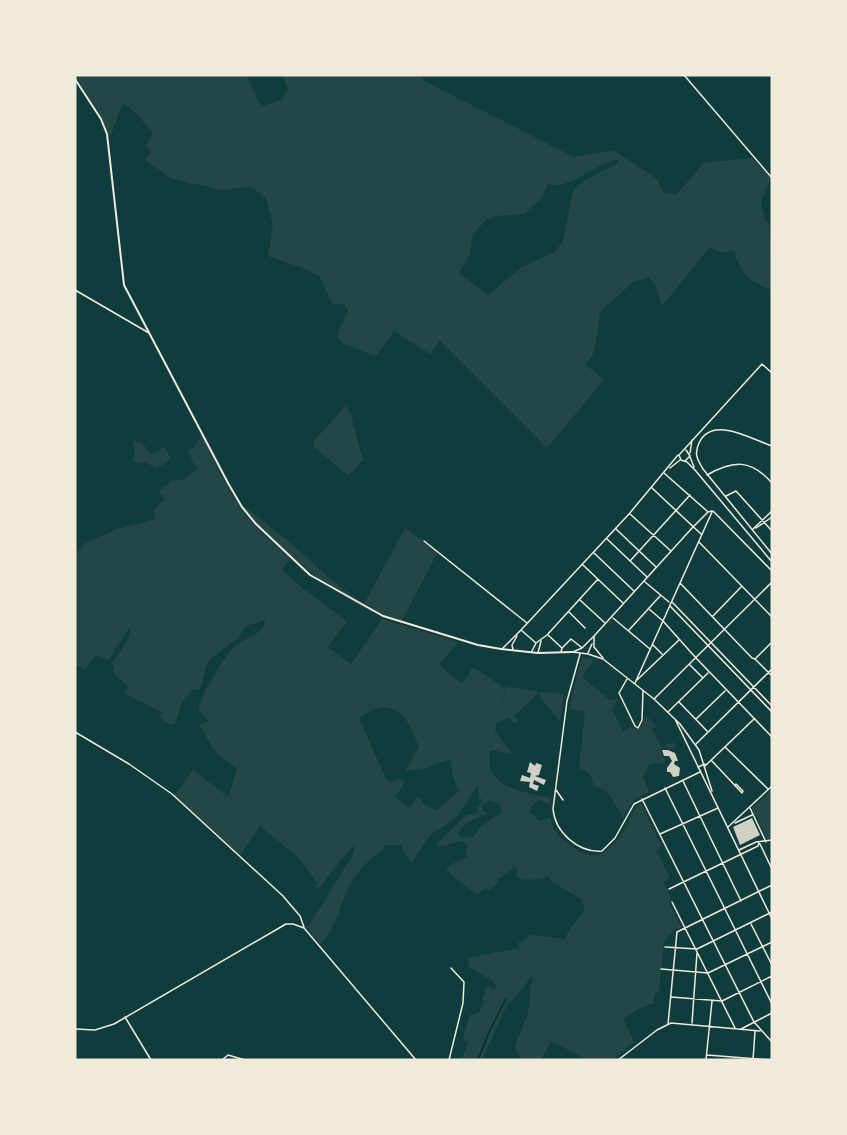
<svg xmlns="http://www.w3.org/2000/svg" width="847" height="1135" font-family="'Varela Round',sans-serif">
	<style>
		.green { fill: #244646; fill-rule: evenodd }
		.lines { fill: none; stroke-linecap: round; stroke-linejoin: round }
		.stream { stroke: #0a2a2b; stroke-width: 1.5 }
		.building { fill: #cfcfc3 }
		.minor { stroke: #f1e9da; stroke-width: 1.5 }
		.tertiary { stroke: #f1e9da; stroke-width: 1.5 }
		.secondary { stroke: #f1e9da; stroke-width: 2 }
	</style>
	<rect width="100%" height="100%" fill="#0f3d3e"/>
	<path class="green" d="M78,75H246L259,102L263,106L281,100L288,91L283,75H419L426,82L574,157L610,151L616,152L656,178L664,193L676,195L704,163L752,158L771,178L761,201L765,220L769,223L772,290C749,282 741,274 734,251L719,252L710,247L662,306L656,286L649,277L633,282L600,312L595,347L592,357L585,364L604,380L547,448L440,341L430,354L394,331L377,355H372L344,344L338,338V332L348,311L345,304H332L320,277L305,269L268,256L273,224L266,199L260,193L249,187L222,190L172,179L145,160L151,152L146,145L153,133L135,112L123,103L110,137L101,116L76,77ZM614,160L618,161V164L602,171L581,183L573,191L563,241L555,252L522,267L488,295L459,273L470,254L472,235L485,221L495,216L524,214L541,199L548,184C567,191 594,166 614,160Z
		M345,406L350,411L363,460L350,474H346L314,447V441Z
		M202,435C215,462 227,489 244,513C257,530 274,544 290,558L282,570L301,587L347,621L328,647L351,664L382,619L458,642L439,665L462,684L473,667L505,688L500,710L506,687L538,691L537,694L514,716L518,722L516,724L509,718L497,722L495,731L512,754L491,750L492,743C479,788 519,791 551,798L550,805L541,800C536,800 530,807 530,812L540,821L550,817L554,830L558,833L557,835C565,840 576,851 585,854C606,860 619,839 628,823C632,815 633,809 641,803L662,847L656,850L670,878L664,882L671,898L669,903L681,927C661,936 663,946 662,968L659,969L661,972L659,991L654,995V1003L640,1008L623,1019L634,1042L612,1060H588L551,1041L541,1060H522L515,1049C518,1034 526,1022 529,1008C532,998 527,989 533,980L532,975L522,990L507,1005L482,1060H462L468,1041H464L463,1037L470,1015C480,1014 482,1008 484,1000L482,999L487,985L494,990L497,986L493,983L494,979L492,981L468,966L469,958L519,948L518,943L531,935L565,939C569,927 579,920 585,908L581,899L551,881L549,877L530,880L517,878L518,871L515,867L497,880L498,883L488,891L486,888L477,895L446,870L450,865L468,857L466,852L468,845L461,841L442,846L435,845L466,816L479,812L476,807L484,801L482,799H479V787L477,786L456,818L437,831L436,830C425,840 420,852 411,863L403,851L402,845H383L384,849C372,857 362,866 354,878C340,897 339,928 320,944L307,928L353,855L355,845C340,858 331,874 318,890L315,886L320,880L316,882L301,860L260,826L240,855L174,795L193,770L228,797L237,769C229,762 217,756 211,746C207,739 205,732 199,725L209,721L198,710L206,688L209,686C216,671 223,658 235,646C244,637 265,635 265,620L246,626L238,638L210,659C204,668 204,680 199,690L194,689C190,694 184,699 181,705C178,712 179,718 174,724H169L159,717L163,713L125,693L128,686L112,672L114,669L112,663L129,638L130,627L110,658L108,660L97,655L95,656L85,670L75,664V556L84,544L115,530L156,519L153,510L164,500L159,491L173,480C183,483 190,473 198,468L194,465L188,450L195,447L196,443ZM384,707C406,709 411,729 419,747L405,771L427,768L450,759L454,780L459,791L436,810L424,804L417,796L410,808L395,797L405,782L399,778L390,782L386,779L359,718L373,709ZM488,801L500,804L502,812L481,826L472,838L461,837L458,834C463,822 476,818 488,814L483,810V805Z
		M133,441L141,442L151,454L164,447L171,458L161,466L155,468C148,463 145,460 137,463L133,461L135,455Z
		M244,506L287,540L340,587L364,604L405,528L438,552L401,622C390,618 380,615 370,611C327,590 275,545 244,509Z
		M583,658L594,660L582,677L610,700L618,699L612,709L623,731L632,727L637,729L640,728L646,716L657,726L652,729L662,747L673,742L676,749L666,747L660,749L666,761L661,764L653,763L649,765L643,775L649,792L634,800L623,817L607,791L594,786L590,774L579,768L585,711L569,709L581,660Z
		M540,692L564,694L560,722L541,698Z
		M772,789V838L767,839L752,808Z"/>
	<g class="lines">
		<path class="stream" d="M478,1060L490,1030L506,999"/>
	</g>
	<path class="building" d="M662,750H668L675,753L678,761H675L674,764L680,768L679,776L673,777L670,772H667V768L672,761L669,756H664Z
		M530,762L535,766L536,763L542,765L539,775L535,776L546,780L544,785L534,780L533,784L539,786L537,791L529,787L530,782L520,781L522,775L530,778L531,773L527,772Z
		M752,818L760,835L740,845L733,827Z"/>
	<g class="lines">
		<path class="minor" d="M684,75L772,178
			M772,373L762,364L679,455L681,460L687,462L695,470L772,562
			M772,446C751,439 712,415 699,443C694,454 697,459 703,469L772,554
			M690,453L692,440
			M690,457L694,467
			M685,461L690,456L686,450
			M670,468L680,460
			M664,473L707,511
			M707,475C733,460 751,459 772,483
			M652,488L701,534
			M726,496L736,491L772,531
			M713,511L772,571
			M630,514L671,551
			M756,528L772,517
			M616,529L656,567
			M753,529L772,511
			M607,539L647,577
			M424,541L527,623
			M699,542L772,617
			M594,553L634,591
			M630,561L690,495
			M583,565L623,603
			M645,582L669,602
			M680,583L752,658L755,659L772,676
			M580,600L605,623
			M672,602L772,706
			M670,606L772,712
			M649,609L663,621L696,658L772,737
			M569,612L585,628
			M713,616L741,587
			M613,618L650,649
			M521,630L536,643
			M629,630L660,596
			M548,635L562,648L561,652
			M594,637V647L603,658
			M653,645L662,654
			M562,648L571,639L581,647
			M502,649L521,630L629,514L678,455
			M513,650L512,645L517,636
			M532,651L536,643L547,635L598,579
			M573,652L582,648L594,636L693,527L708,512L712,511
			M538,653L541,641
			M588,653L592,644
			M580,654L567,701L553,809C555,832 578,853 602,851L615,838L634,804L700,772
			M756,658L772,642
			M690,665L703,678
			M627,679L619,693L635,726L638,728L642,720L643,691
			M637,680L679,640
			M635,683L712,512
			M654,699L772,582
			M679,702L707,731
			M668,712L708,673
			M696,719L725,691
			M696,744L772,669
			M725,747L768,789
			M712,761L742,793L743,791L736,784L735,786
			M705,766L754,719
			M698,767L705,764
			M683,781L741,901
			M665,788L772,1004
			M556,790L563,800
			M642,799L754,1022L772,1042
			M750,808L766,842
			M735,823L752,815
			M728,827L772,786
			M660,834L718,808
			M760,844L772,869
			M739,850L756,842L772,840
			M669,889L758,846L759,843
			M672,902L735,1028
			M751,924L772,965
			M665,947L697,949L772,912
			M661,969L708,973L772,942
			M671,997L722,1001L772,976
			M125,1017L151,1060
			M692,1023L697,953
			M668,1024L677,932L772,885
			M741,1029L772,1013
			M707,1055L772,1060
			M222,1060L228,1055L245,1060
			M449,1060L463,1003L464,982L451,968
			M618,1060L657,1030L671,1023L760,1031
			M706,1060L712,1001
			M753,1060L755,1031"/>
		<path class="tertiary" d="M75,290L149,333
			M573,652L588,654L603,659L654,699L680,724L699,750L712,791
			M675,719L772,919
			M75,732L129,764L172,794L283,896L300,916L304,927
			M75,1029L95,1030L114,1024L286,924H293L304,928L416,1060"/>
		<path class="secondary" d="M75,79L101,119L107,134L124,285L228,483L242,507L256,524L310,575L383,616L478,645L501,649L538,653L572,652"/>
	</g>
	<rect width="847" height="1135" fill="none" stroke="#f1e9da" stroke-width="153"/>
</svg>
